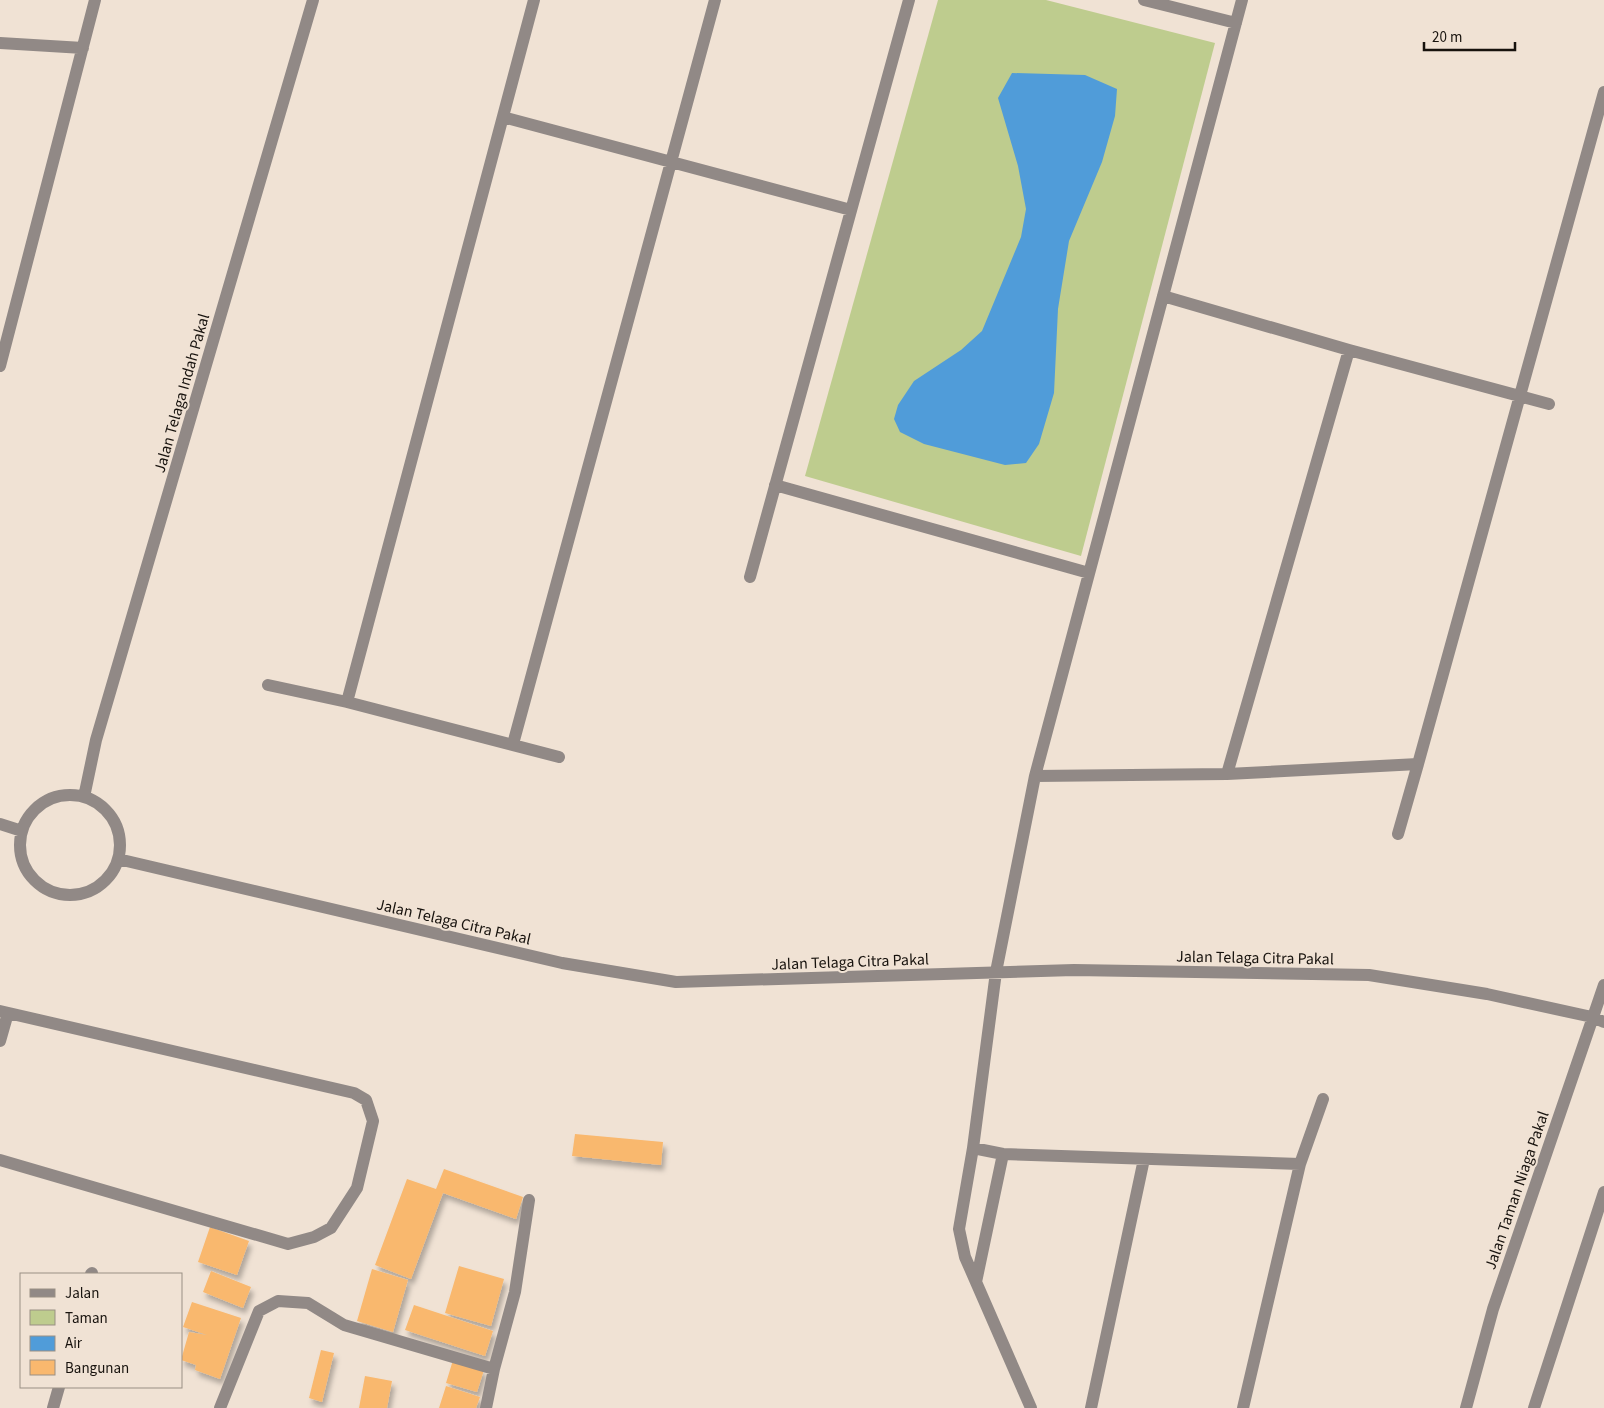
<svg xmlns="http://www.w3.org/2000/svg" width="1604" height="1408" font-family="'Source Sans 3',sans-serif">
	<style>
		.green { fill: #becc8e }
		.water { fill: #509cd9 }
		.building { fill: #f9b86e; filter: url(#shadow) }
		.lines { fill: none; stroke-linecap: round; stroke-linejoin: round }
		.minor { stroke: #918986; stroke-width: 12 }
		.labels { text-anchor: middle; stroke-width: 4; stroke-linejoin: round; paint-order: stroke }
		.street-label { font-size: 16px; fill: #17120d; stroke: #f0e2d4 }
	</style>
	<defs>
		<filter id="shadow"><feDropShadow dx="3" dy="5.5" stdDeviation="2.5" flood-color="#0004"/></filter>
	</defs>
	<rect width="100%" height="100%" fill="#f0e2d4"/>
	<path class="green" d="M938,0H1046L1215,43L1081,556L805,476Z"/>
	<path class="water" d="M1012,73L1085,75L1117,89L1115,116L1102,162L1069,241L1058,309L1054,393L1039,444L1026,463L1005,465L924,444L900,432L894,419L898,405L914,381L961,350L982,331L1021,237L1026,209L1018,166L998,98Z"/>
	<path class="building" d="M575,1134L663,1142L661,1165L572,1156Z
		M444,1169L523,1197L516,1219L443,1193L411,1279L375,1265L407,1179L436,1189Z
		M210,1227L249,1241L237,1275L198,1262Z
		M459,1266L504,1279L491,1326L445,1313Z
		M372,1269L408,1280L393,1332L357,1321Z
		M211,1271L251,1287L243,1308L203,1292Z
		M192,1302L241,1318L220,1379L195,1370L196,1365L181,1360L189,1332L207,1335L183,1327Z
		M414,1305L493,1331L485,1356L405,1330Z
		M321,1350L334,1353L322,1402L309,1398Z
		M453,1360L484,1370L477,1392L446,1383Z
		M365,1376L392,1381L387,1408H359Z
		M446,1386L480,1397L476,1408H439Z"/>
	<g class="lines">
		<path class="minor" d="M1144,0L1236,23
			M0,43L83,48
			M503,117L851,210
			M1163,296L1349,350L1549,404
			M0,366L95,0
			M775,485L1089,573
			M750,577L909,0
			M268,685L347,702L559,757
			M347,702L534,0
			M513,744L715,0
			M1227,774L1349,350
			M1035,776L1227,774L1418,764L1604,92
			M20 845a50 50 0 1 1 100 0a50 50 0 1 1-100 0Z
			M84,797L96,740L313,0
			M0,824L22,831
			M1398,834L1418,764
			M118,859L562,963L676,982L1074,970L1369,975L1487,994L1592,1017L1604,1022
			M0,1011L354,1093L366,1100L373,1121L357,1188L331,1228L314,1237L288,1244L0,1160
			M0,1041L8,1013
			M973,1148L1003,1154L1300,1164
			M1003,1154L976,1282L1031,1408
			M91,1274L92,1273
			M976,1282L965,1257L959,1229L973,1148L996,972L1035,776L1242,0
			M53,1408L59,1387
			M220,1408L259,1311L278,1301L308,1303L344,1325L494,1369
			M486,1408L494,1369L515,1292L529,1200
			M1091,1408L1144,1159
			M1243,1408L1300,1164L1323,1099
			M1466,1408L1493,1309L1604,985
			M1534,1408L1604,1192"/>
	</g>
	<g class="labels">
		<g class="street-label">
			<text transform="translate(181 393) rotate(-74)" y="6">Jalan Telaga Indah Pakal</text>
			<text transform="translate(454 921) rotate(13)" y="6">Jalan Telaga Citra Pakal</text>
			<text transform="translate(1255 957) rotate(1)" y="6">Jalan Telaga Citra Pakal</text>
			<text transform="translate(850 961) rotate(-2)" y="6">Jalan Telaga Citra Pakal</text>
			<text transform="translate(1516 1190) rotate(-71)" y="6">Jalan Taman Niaga Pakal</text>
		</g>
	</g>
	<rect x="20" y="1273" width="162" height="115" fill="#f0e2d4" stroke="#998f84"/>
	<rect x="30" y="1289" width="25" height="8" fill="#918986" stroke="#998f84"/>
	<text x="65" y="1298" font-size="15" fill="#17120d">Jalan</text>
	<rect x="30" y="1310" width="25" height="15" fill="#becc8e" stroke="#998f84"/>
	<text x="65" y="1323" font-size="15" fill="#17120d">Taman</text>
	<rect x="30" y="1336" width="25" height="15" fill="#509cd9" stroke="#998f84"/>
	<text x="65" y="1348" font-size="15" fill="#17120d">Air</text>
	<rect x="30" y="1360" width="25" height="15" fill="#f9b86e" stroke="#998f84"/>
	<text x="65" y="1373" font-size="15" fill="#17120d">Bangunan</text>
	<path d="M1424 42v8h91v-8" fill="none" stroke="#17120d" stroke-width="2.5"/>
	<text x="1432" y="42" font-size="15" fill="#17120d" stroke="#f0e2d4" stroke-width="4" paint-order="stroke">20 m</text>
</svg>
